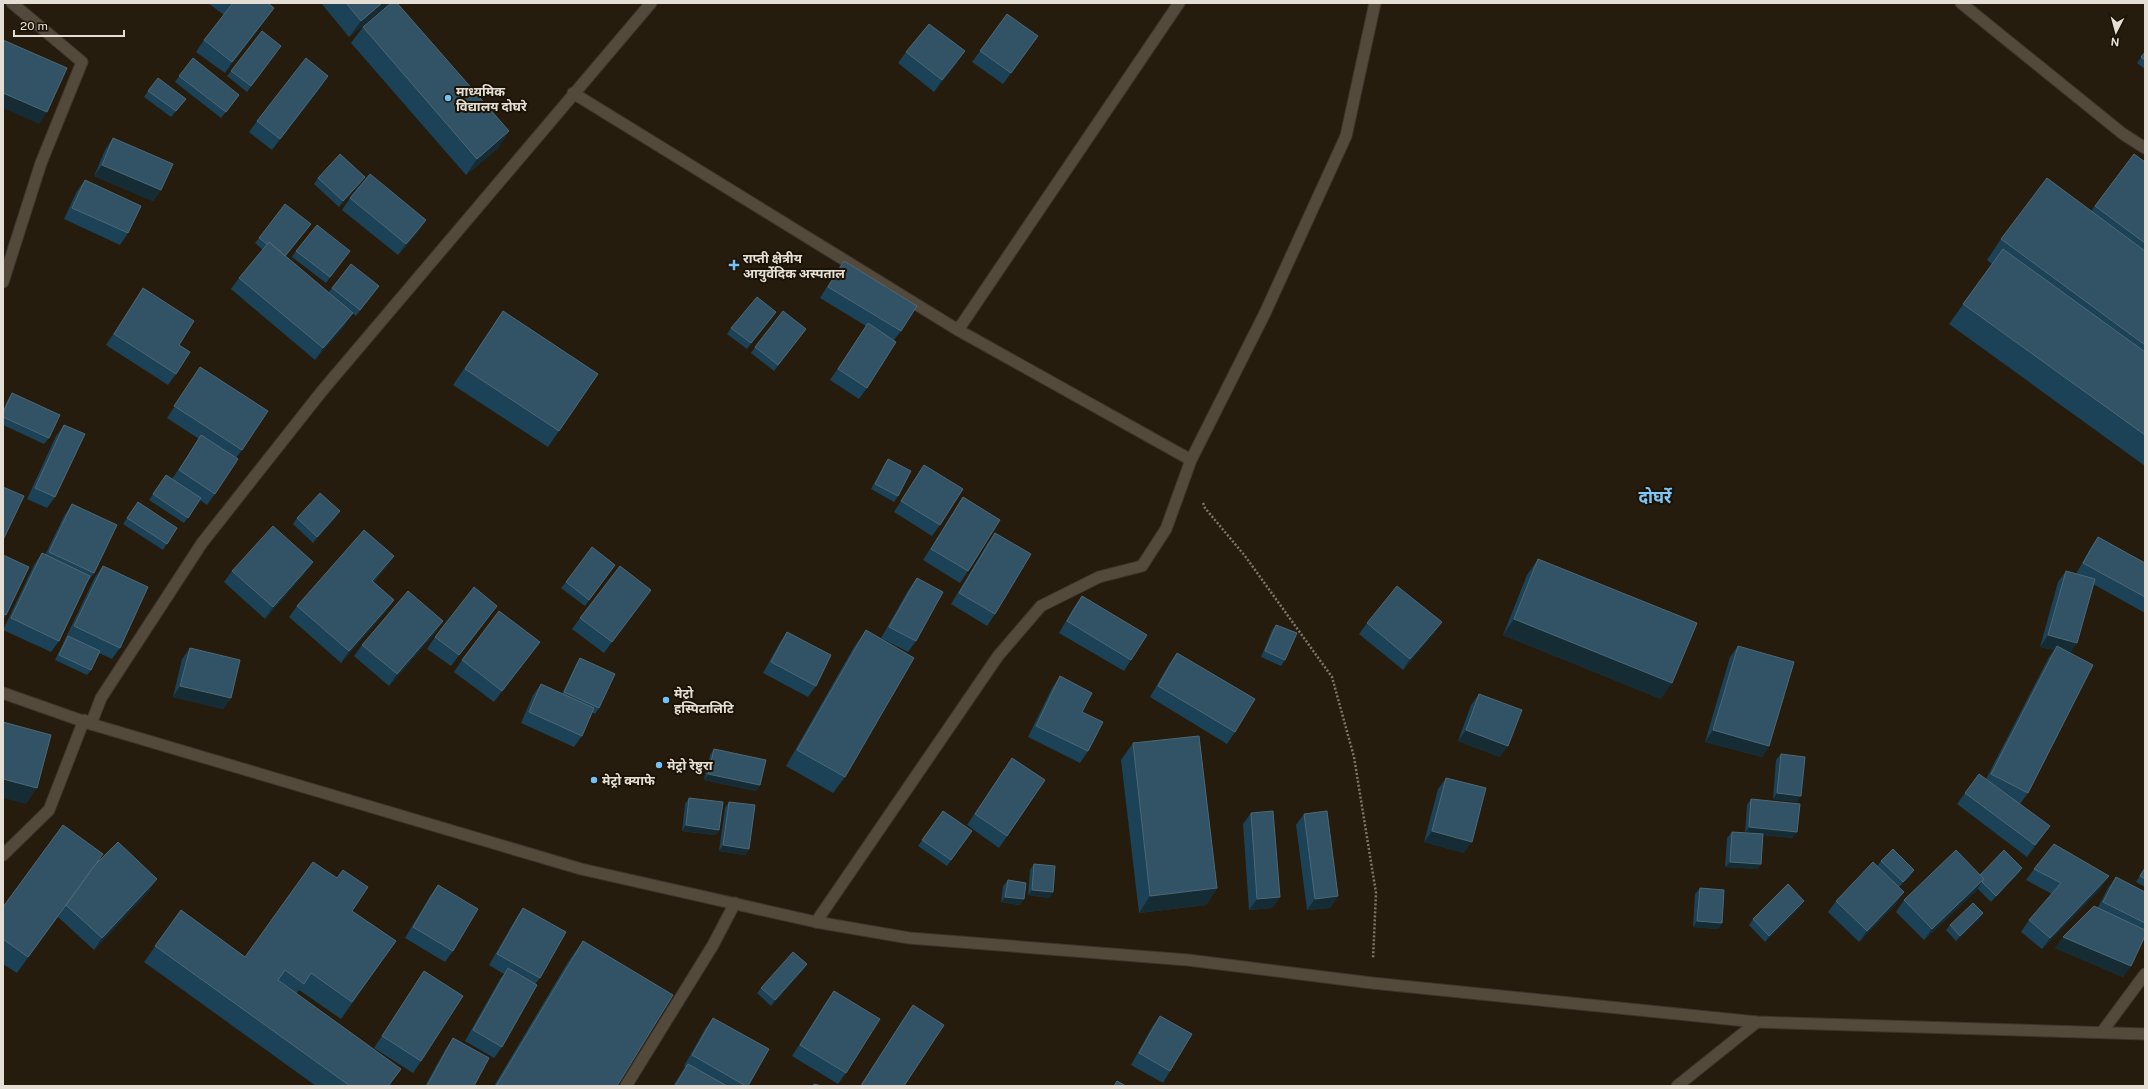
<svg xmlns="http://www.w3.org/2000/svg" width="2148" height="1089" font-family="'Public Sans','Noto Sans Devanagari',sans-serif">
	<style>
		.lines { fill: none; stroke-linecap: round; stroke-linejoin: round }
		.service-casing { stroke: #3d362f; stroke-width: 13 }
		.minor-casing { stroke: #3d362f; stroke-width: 13 }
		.secondary-casing { stroke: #3d362f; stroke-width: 13 }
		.path { stroke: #7e766b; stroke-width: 2.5; stroke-dasharray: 2 2; stroke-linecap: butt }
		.service { stroke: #544a3b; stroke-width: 11 }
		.minor { stroke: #544a3b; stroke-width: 11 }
		.secondary { stroke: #544a3b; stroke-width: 11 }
		.wall { fill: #1b4257 }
		.shaded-wall { fill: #162c34 }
		.building { fill: #315365; stroke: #4d6876 }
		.poi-dot { fill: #73c1f5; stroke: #1b1306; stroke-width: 1.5 }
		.labels { text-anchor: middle; stroke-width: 4; stroke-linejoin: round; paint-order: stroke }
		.poi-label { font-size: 13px; font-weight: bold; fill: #e4ded5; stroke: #1b1306; text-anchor: start }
		.district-label { font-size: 17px; font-weight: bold; fill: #7fc7f8; stroke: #1b1306 }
	</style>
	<rect width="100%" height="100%" fill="#251c0e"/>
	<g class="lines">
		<g class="service-casing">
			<path id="service" d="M626,1086L713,945L735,903"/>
		</g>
		<g class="minor-casing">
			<path id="minor" d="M1961,3L2123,134L2145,148
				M573,93L958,330L1191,460
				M3,282L41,163L82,62L12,3
				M958,330L1179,3
				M91,724L101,698L202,543L322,391L651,3
				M3,855L49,810L84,720
				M816,922L998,656L1041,606L1099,577L1142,566L1166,529L1191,460L1265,313L1346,136L1375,3
				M2102,1032L2145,974
				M1677,1086L1757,1022"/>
		</g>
		<g class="secondary-casing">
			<path id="secondary" d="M3,693L91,724L581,869L816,922L909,938L1188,960L1372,983L1757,1022L2145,1034"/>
		</g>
		<path class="path" d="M1203,503L1205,508L1245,556L1332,677L1354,757L1376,893L1373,959"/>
		<use href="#service" class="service"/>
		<use href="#minor" class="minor"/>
		<use href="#secondary" class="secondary"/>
	</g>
	<path class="wall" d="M208,3H233L224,15Z
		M321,3H389L387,5L349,37Z
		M274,8L266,19L225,73L196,52L204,40Z
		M1007,14L1038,36L1003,84L972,62Z
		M363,27L509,131L498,148L466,175L351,43Z
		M277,52L247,92L227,76L231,71Z
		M906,52L957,63L934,92L898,63Z
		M2145,52V69L2137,63Z
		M179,76L235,101L221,118L175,82Z
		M328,76L321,87L272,150L249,132L257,121Z
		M148,91L186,99L171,117L144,97Z
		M113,138L161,190L153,201L94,176L105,150Z
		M2134,154L2145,162V466L1949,324L1992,264L1987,260L2001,239L2091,211Z
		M318,178L361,183L339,207L314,184Z
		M85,180L128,233L120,245L64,219L77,191Z
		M350,198L426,220L418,232L398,255L342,210Z
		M311,224L285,257L328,293L332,288L379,286L356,316L352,313L345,325L315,360L231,289L239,278L263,250L255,243L259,238Z
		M296,251H350L326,283L292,257Z
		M844,261L901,331L894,340L867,388L859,399L830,380L866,326L820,298L836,272Z
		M143,288L179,345L176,374L168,385L106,345Z
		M503,311L559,431L548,447L453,385Z
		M772,318L747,349L727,334L731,328Z
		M806,329L774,371L751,353L755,347Z
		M200,367L242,450L236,458L215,494L207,505L200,500L184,523L149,500L166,475L172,479L199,439L167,418Z
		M12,393L49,438L44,444L3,425V410L8,399Z
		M64,425L55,497L47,508L27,499L56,436Z
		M888,459L898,496L894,502L871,489L884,465Z
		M924,465L940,525L932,536L894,512Z
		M963,497L968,571L960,583L923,560L956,508Z
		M138,502L177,528L163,550L123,524Z
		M72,504L94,573L86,584L59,641L51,652L3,630L34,565L42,553L45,555L64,516Z
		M336,517L313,543L293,524L297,518Z
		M995,533V614L987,626L951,604L987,544Z
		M2098,537L2145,563V613L2093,584L2070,653L2028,793L2020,804L2042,837L2027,857L1957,804L1979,774L1986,779L2049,657L2054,650L2040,647L2058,582L2066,571L2076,574L2090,549Z
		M3,555L6,615L3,619Z
		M394,556L386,567L374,582L394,600L386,611L341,663L289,617L297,606Z
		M1538,559L1661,699L1503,635L1527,575Z
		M615,565L585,606L561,588L566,582Z
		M103,566L120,648L112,659L99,653L91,670L87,675L55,660L95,577Z
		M232,571L305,573L265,619L224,582Z
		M917,578L916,641L908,652L881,638L909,589Z
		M651,590L604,653L572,629L580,618Z
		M1082,596L1131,660L1124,671L1059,633L1074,607Z
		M489,617L451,666L427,649L435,637Z
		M1442,622L1434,633L1403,670L1359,634L1367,623Z
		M1276,625L1285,660L1281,666L1261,657L1272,630Z
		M866,630L845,777L833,793L786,766L854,647Z
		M787,632L816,686L808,697L763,673L779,644Z
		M435,633L389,686L354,656L362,645Z
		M540,642L494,702L454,672L462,660Z
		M1738,646L1769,746L1762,757L1705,742L1730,657Z
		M190,648L231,698L223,709L173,697L182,659Z
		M1177,653L1235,732L1227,744L1150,697L1169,664Z
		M580,658L599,708L595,714L592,712L582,736L574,747L521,723L533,695L541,684L562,694L576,664Z
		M1060,676L1082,712L1088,751L1080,763L1028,737L1052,688Z
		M1479,694L1500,757L1458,741L1471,705Z
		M1133,743L1217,888L1206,905L1139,913L1121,760Z
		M714,749L760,785L756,791L704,780L710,755Z
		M1781,754L1797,802L1773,799L1776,760Z
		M1004,769L1045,780L999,848L967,825Z
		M1446,778L1464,853L1424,842L1438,789Z
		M689,798L719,830L715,835L682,831L685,804Z
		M1751,799L1793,838L1763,835L1761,864L1757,869L1725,867L1727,838L1732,832L1745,833L1747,805Z
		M729,802L749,849L745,855L719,851L725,808Z
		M943,811L972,831L947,866L918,846Z
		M1251,813L1280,897L1272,908L1249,910L1243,824Z
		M1304,814L1338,896L1330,908L1307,910L1296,825Z
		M1881,861L1914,870L1910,876L1899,887L1896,904L1859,942L1828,912L1836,901L1877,866Z
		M1034,864L1053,892L1049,898L1028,895L1030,870Z
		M96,865L150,890L94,950L58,917L17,973L3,964V907Z
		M2145,867V887L2136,882Z
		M2022,868L2018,874L1991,902L1977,888L1976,891L1924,940L1896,912L1904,900L1980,875Z
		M2034,869L2101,888L2042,949L2021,932L2029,920L2052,894L2026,880Z
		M2116,877L2145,892V938H2144L2123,977L2055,948L2098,907L2108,888Z
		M1008,880L1020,905L1001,902L1003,886Z
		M438,885L453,951L445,962L405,938L430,896Z
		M1700,888L1722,923L1718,929L1693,927L1695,894Z
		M1800,907L1765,942L1749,925L1753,919Z
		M523,908L540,978L535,984L502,1047L494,1058L465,1041L500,979L504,974L489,965L515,920Z
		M181,910L245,957L352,911L396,941L341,1019L299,990L296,994L401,1069L389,1086H316L144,962Z
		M1979,919L1956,941L1946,930L1950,925Z
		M583,941L617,1086H494L568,962Z
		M807,964L803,970L771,1006L757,993L761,988Z
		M424,971L421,1061L413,1073L374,1048Z
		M834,991L846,1073L838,1084L792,1056L826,1002Z
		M913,1005L904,1086H860L905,1016Z
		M1160,1016L1170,1071L1163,1083L1131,1065L1152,1027Z
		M713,1018L748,1086H673L685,1067L684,1066L705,1029Z
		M453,1038L474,1086H425L445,1050Z"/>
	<path class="shaded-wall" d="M382,3H389L387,5L349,37L361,21Z
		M274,8L266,19L225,73L232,62Z
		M965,51L957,63L934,92L942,80Z
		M328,76L321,87L272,150L280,139Z
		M3,93L47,112L39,124L3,108Z
		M509,131L498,148L466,175L477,159Z
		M102,165L161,190L153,201L94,176Z
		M365,177L361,183L339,207L343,201Z
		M426,220L418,232L398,255L406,244Z
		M776,312L772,318L747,349L751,343Z
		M353,313L345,325L315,360L323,348Z
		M340,511L336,517L313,543L317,537Z
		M394,556L386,567L364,592L372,581Z
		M313,562L305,573L265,619L273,607Z
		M651,590L643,601L604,653L612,642Z
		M394,600L386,611L341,663L349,651Z
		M497,606L489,617L451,666L459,655Z
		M1514,619L1672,683L1661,699L1503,635Z
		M443,621L435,633L389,686L397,674Z
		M1442,622L1434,633L1403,670L1410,659Z
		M2048,635L2077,643L2069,655L2057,646L2054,650L2040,647Z
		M540,642L532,653L494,702L502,691Z
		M180,686L231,698L223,709L173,697Z
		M1466,730L1508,746L1500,757L1458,741Z
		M1713,730L1769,746L1762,757L1705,742Z
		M708,774L760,785L756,791L704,780Z
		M3,779L37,788L26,804L3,798Z
		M1777,793L1801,796L1797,802L1773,799Z
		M686,825L719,830L715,835L682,831Z
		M2050,826L2042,837L2027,857L2035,845Z
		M1749,827L1797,832L1793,838L1745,833Z
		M1432,831L1472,842L1464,853L1424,842Z
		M723,845L749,849L745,855L719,851Z
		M103,854L58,916L17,973L28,957Z
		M1730,862L1761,864L1757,869L1725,867Z
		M2022,868L2018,874L1991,902L1996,896Z
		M1914,870L1910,876L1899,887L1903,882Z
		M2109,876L2101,888L2042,949L2050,938Z
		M157,879L150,890L94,950L102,938Z
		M1984,879L1976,891L1924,940L1932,929Z
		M1217,888L1206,905L1139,913L1150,896Z
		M1032,890L1053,892L1049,898L1028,895Z
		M1904,892L1896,904L1859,942L1867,931Z
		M1338,896L1330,908L1307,910L1315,899Z
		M1005,897L1024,899L1020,905L1001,902Z
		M1280,897L1272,908L1249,910L1257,899Z
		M1804,901L1800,907L1765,942L1769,936Z
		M1983,913L1979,919L1956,941L1960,936Z
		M1697,921L1722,923L1718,929L1693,927Z
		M2063,937L2131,966L2123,977L2055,948Z
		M807,964L803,970L771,1006L775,1000Z"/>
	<path class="building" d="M233,3H268L274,8L232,62L204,40Z
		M346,3H382L361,21Z
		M391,3H397L509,131L477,159L363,27Z
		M1007,14L1038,36L1011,73L980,51Z
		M929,24L965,51L942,80L906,52Z
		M262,31L281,46L251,86L231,71Z
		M3,40L67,68L47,112L3,93Z
		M2145,52V60L2141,57Z
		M193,58L239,95L226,112L179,76Z
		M306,58L328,76L280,139L257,121Z
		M158,78L186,99L176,111L148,91Z
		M113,138L173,164L161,190L102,165Z
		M340,154L365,177L343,201L318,178Z
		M2134,154L2145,162V243L2095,206Z
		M370,174L426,220L406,244L350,198Z
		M2047,178L2145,251V345L2001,239Z
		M85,180L141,206L128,233L72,208Z
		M285,204L311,224L285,256L269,242L267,244L259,238Z
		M317,225L350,251L330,277L296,251Z
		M269,242L353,313L323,348L239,278Z
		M2003,249L2145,352V435L1963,304Z
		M844,261L917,306L901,331L828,287Z
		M351,264L379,286L360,310L332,288Z
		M143,288L194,321L179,345L190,352L176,374L114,334Z
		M757,297L776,312L751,343L731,328Z
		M503,311L598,374L559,431L465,369Z
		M783,311L806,329L778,365L755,347Z
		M868,323L896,342L867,388L838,369Z
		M200,367L268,411L242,450L174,406Z
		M12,393L60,415L49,438L3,417V413Z
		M64,425L85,434L55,497L35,488Z
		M201,435L238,459L215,494L179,470Z
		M888,459L911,471L898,496L875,484Z
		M924,465L963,489L940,525L901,501Z
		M166,475L201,498L188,518L153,494Z
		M3,487L24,496L3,540Z
		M320,493L340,511L317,537L297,518Z
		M963,497L1000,520L968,571L931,549Z
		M138,502L177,528L167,544L127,518Z
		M72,504L117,525L94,573L49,552Z
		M273,526L313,562L273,607L232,571Z
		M364,530L394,556L372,581L394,600L349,651L297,606Z
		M995,533L1031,554L995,614L959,593Z
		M2098,537L2145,563V597L2083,563Z
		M592,547L615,565L589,600L566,582Z
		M42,553L90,576L59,641L11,618Z
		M3,555L29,567L6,615L3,613Z
		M1538,559L1697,623L1672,683L1514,619Z
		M103,566L148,587L120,648L74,626Z
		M620,566L651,590L612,642L580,618Z
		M2066,571L2095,579L2077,643L2048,635Z
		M917,578L943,592L916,641L889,627Z
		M1397,586L1442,622L1410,659L1367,623Z
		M474,587L497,606L459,655L435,637Z
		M408,591L443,621L397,674L362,645Z
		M1082,596L1147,635L1131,660L1067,621Z
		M499,611L540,642L502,691L462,660Z
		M1276,625L1297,633L1285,660L1265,651Z
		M866,630L914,658L845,777L797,750Z
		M787,632L831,655L816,686L771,662Z
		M68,636L100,651L91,670L59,655Z
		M1738,646L1794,662L1769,746L1713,730Z
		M2057,646L2093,665L2028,793L1991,774Z
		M190,648L240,660L231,698L180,686Z
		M1177,653L1255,699L1235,732L1158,686Z
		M580,658L615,674L599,708L564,692Z
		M1060,676L1092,693L1082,712L1103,722L1088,751L1036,726Z
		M541,684L594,708L582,736L529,712Z
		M1479,694L1522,710L1508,746L1466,730Z
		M3,722L51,735L37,788L3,779Z
		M1199,736L1217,888L1150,896L1133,743Z
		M714,749L766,760L760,785L708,774Z
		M1781,754L1805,757L1801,796L1777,793Z
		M1012,758L1045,780L1007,836L975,814Z
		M1979,774L2050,826L2035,845L1965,793Z
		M1446,778L1486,788L1472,842L1432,831Z
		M689,798L723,802L719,830L686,825Z
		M1751,799L1800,804L1797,832L1749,827Z
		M729,802L755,805L749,849L723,845Z
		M943,811L972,831L951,860L922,840Z
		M1273,811L1280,897L1257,899L1251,813Z
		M1327,811L1338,896L1315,899L1304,814Z
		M63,825L103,854L28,957L3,939V907Z
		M1732,832L1763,834L1761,864L1730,862Z
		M118,842L157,879L102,938L66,905L95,865Z
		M2054,844L2109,876L2050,938L2029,920L2061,883L2034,869Z
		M1893,849L1914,870L1903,882L1881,861Z
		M1956,850L1984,879L1932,929L1904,900Z
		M2004,850L2022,868L1996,896L1982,882L1984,879L1980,875Z
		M313,862L337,878L343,870L368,887L352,911L396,941L352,1002L311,973L304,984L285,970L278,980L401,1069L388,1086H350L155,946L181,910L245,957Z
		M1873,862L1904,892L1867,931L1836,901Z
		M1034,864L1055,866L1053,892L1032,890Z
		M2145,868V879L2140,876Z
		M2116,877L2145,892V923L2103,902Z
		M1008,880L1026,883L1024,899L1005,897Z
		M1788,884L1804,901L1769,936L1753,919Z
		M438,885L478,909L453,951L413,927Z
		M1700,888L1724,890L1722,923L1697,921Z
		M1973,903L1983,913L1960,936L1950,925Z
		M2094,906L2145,930V936L2131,966L2063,937Z
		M523,908L566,932L540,978L497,954Z
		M583,941L673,995L617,1086H496Z
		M793,952L807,964L775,1000L761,988Z
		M508,968L537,985L502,1047L473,1030Z
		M424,971L463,996L421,1061L382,1036Z
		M834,991L880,1019L846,1073L800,1045Z
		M913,1005L944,1025L904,1086H864L862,1084Z
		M1160,1016L1192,1034L1170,1071L1139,1053Z
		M713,1018L769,1049L748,1086H746L692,1055Z
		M453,1038L489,1058L474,1086H427Z
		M688,1064L727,1086H675Z
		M1117,1081L1126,1086H1114Z
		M814,1084L822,1086H813Z"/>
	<g class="poi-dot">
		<circle cx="448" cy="98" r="4"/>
		<path d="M732 259h4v4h4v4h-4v4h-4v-4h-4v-4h4z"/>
		<circle cx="666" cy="700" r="4"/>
		<circle cx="659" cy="765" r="4"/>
		<circle cx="594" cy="780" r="4"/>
	</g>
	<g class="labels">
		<g class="poi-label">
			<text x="456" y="96">माध्यमिक<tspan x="456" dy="15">विद्यालय दोघरे</tspan></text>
			<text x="743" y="263">राप्ती क्षेत्रीय<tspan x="743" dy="15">आयुर्वेदिक अस्पताल</tspan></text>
			<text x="674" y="698">मेट्रो<tspan x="674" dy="15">हस्पिटालिटि</tspan></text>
			<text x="667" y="770">मेट्रो रेष्टुरा</text>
			<text x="602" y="785">मेट्रो क्याफे</text>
		</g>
		<g class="district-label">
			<text x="1655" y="503">दोघर्रे</text>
		</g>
	</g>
	<rect width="2148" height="1089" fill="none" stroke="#e4ded5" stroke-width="8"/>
	<g transform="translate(2116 32) rotate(186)" stroke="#1b1306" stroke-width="3" paint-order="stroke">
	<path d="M0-3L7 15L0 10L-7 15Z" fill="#e4ded5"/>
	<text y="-6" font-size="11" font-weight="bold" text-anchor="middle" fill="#e4ded5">N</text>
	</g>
	<path d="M14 30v6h110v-6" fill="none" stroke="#e4ded5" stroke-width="2"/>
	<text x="20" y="30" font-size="12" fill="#e4ded5" stroke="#1b1306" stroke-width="3" paint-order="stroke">20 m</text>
</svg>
